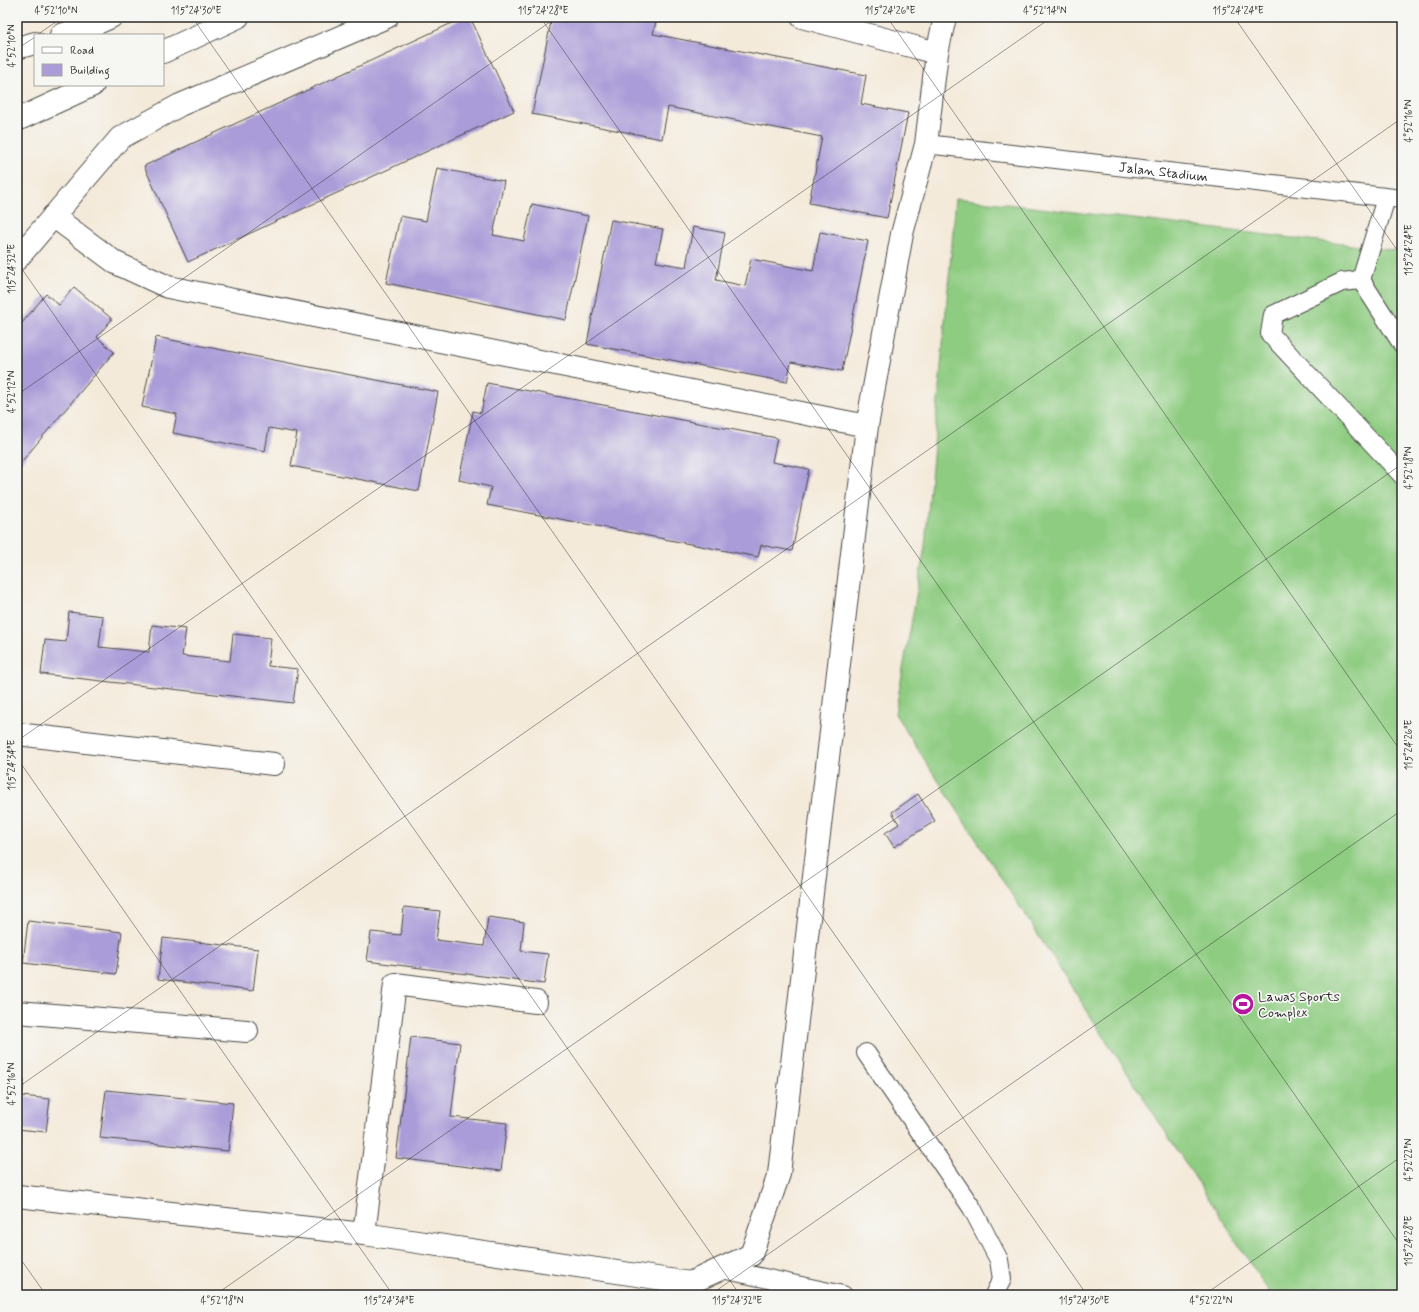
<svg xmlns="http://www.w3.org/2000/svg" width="1419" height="1312" font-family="Mynerve,sans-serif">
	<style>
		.grass { fill: #8ecc81; stroke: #5c7c56 }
		.building { fill: #aa9cd8 }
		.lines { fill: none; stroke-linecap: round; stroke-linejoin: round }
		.lane-casing { stroke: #494845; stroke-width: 20 }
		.street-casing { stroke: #494845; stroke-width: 24 }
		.lane { stroke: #fff; stroke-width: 18 }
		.street { stroke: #fff; stroke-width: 22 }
		.ticks { fill: none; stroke: #2b2b2b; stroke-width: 1; stroke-opacity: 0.45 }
		.labels { text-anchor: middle; stroke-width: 3.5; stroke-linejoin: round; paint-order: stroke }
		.street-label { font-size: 14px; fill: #2b2b2b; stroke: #f6f6f2 }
		.poi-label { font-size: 14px; fill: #2b2b2b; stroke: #f6f6f2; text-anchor: start }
		.neatline { fill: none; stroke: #2b2b2b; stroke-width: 1.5 }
		.ticks-label { font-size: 10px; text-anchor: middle; fill: #2b2b2b }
	</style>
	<rect width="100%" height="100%" fill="#f6f6f2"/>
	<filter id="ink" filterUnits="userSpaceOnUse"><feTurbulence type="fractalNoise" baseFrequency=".025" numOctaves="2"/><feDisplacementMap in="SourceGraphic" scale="8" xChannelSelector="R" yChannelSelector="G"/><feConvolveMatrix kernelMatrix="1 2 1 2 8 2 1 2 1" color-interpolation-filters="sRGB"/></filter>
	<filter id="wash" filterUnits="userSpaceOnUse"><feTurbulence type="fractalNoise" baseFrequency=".012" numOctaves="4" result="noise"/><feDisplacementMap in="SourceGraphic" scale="16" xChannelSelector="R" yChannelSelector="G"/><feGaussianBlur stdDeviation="0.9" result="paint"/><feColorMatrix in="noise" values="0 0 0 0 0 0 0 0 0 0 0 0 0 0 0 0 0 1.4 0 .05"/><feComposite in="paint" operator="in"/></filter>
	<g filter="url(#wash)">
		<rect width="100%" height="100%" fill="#f4eada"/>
		<path class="grass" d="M956,198L1402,251V1295H1271L895,714L925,546Z"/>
		<g id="blocks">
			<path class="building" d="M465,17H470L514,111L188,262L144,166Z
				M552,17H657L653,34L866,75L861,104L908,113L887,218L809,203L822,137L668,107L662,139L532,114Z
				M437,168L504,181L493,235L524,241L532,204L588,216L566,320L386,283L400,216L426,221Z
				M611,220L663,229L656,262L686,267L693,227L725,233L716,280L745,286L751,259L813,271L820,232L868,241L842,371L791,362L787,382L587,344Z
				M74,287L112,319L97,337L114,352L17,467V329L46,294L59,305Z
				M156,337L438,392L419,491L291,466L297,433L269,428L265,451L173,433L177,414L142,407Z
				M487,383L777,438L772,462L809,469L792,551L761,545L758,557L487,505L491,487L459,480L473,411L481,413Z
				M69,612L103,616L99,647L149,652L152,625L186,629L182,656L230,661L233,634L271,638L268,666L298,669L293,703L41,674L45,640L66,642Z
				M918,794L935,821L894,847L885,833L899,824L892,812Z
				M404,907L440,911L436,940L484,946L488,917L524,922L521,951L548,954L544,984L367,961L371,932L401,935Z
				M28,921L122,932L116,974L23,963Z
				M163,938L258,949L253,991L158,979Z
				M411,1037L460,1043L451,1117L507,1123L501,1171L396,1158Z
				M17,1079L24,1080L22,1096L50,1099L46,1132L17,1129Z
				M106,1090L233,1103L228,1151L100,1138Z"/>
		</g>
	</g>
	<g filter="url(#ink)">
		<use href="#blocks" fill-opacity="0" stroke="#494845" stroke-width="1"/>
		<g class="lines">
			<g class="lane-casing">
				<g id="lane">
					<path id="s1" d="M926,144L1402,199"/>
					<path d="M1386,198L1361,280L1402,344"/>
					<path d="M1361,280L1342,282L1273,315L1270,334L1402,475"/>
					<path d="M866,1053L972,1208L999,1260L1002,1279L994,1295"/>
					<path d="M722,1269L843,1295"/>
				</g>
			</g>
			<g class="street-casing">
				<path id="street" d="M802,17L937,53
					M61,35L93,25L111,17
					M17,48L35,43
					M163,52L238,17
					M17,120L93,85
					M53,216L116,263L168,287L867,426
					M17,259L120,138L180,105L387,17
					M17,734L274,764
					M17,1012L247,1031
					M17,1196L364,1234L690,1283L751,1255L779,1174L867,426L902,234L926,144L937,53L945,17
					M364,1234L395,984L536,1002"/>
			</g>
			<use href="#lane" class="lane"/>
			<use href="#street" class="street"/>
		</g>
	</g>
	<path class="ticks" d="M192,17L1087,1295M540,17L1402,1248M887,17L1402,753M1234,17L1402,257M37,35L63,17M17,49L35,37M17,262L740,1295M17,395L557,17M17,741L1052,17M17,758L393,1295M17,1088L1402,118M17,1254L46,1295M215,1295L1402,464M710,1295L1402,810M1204,1295L1402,1156"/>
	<defs>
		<g id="stadium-disc" transform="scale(1.15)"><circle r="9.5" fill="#b5179e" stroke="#f6f6f2"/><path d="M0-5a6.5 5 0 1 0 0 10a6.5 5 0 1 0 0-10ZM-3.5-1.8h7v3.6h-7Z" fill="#fff"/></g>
	</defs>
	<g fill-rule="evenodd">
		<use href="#stadium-disc" x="1243" y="1004"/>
	</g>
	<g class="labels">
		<g class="street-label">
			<text dy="5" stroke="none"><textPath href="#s1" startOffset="239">Jalan Stadium</textPath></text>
		</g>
		<g class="poi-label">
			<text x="1258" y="1001">Lawas Sports<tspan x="1258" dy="16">Complex</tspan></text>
		</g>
	</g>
	<rect width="1419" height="1312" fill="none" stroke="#f6f6f2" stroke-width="44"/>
	<rect x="34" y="34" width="130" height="52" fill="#f6f6f2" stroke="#a5a5a2"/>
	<rect x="42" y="47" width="20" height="6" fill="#ffffff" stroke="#a5a5a2"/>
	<text x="70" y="54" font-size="12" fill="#2b2b2b">Road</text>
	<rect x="42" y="64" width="20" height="12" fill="#aa9cd8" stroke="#a5a5a2"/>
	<text x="70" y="74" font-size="12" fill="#2b2b2b">Building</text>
	<rect x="22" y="22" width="1375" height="1268" class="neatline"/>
	<g class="ticks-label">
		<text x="56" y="14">4°52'10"N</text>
		<text x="196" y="14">115°24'30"E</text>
		<text x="543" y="14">115°24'28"E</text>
		<text x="890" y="14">115°24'26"E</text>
		<text x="1045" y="14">4°52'14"N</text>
		<text x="1238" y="14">115°24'24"E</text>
		<text transform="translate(11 46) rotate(-90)" y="4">4°52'10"N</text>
		<text transform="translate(1408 121) rotate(-90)" y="4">4°52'16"N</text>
		<text transform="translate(1408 250) rotate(-90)" y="4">115°24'24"E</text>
		<text transform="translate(11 269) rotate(-90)" y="4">115°24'32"E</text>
		<text transform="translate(11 392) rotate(-90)" y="4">4°52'12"N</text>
		<text transform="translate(1408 468) rotate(-90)" y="4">4°52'18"N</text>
		<text transform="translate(1408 745) rotate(-90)" y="4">115°24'26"E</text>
		<text transform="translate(11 765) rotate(-90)" y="4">115°24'34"E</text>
		<text transform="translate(11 1084) rotate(-90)" y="4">4°52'16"N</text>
		<text transform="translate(1408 1160) rotate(-90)" y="4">4°52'22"N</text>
		<text transform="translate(1408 1241) rotate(-90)" y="4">115°24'28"E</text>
		<text x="222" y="1304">4°52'18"N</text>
		<text x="389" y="1304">115°24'34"E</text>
		<text x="737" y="1304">115°24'32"E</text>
		<text x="1084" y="1304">115°24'30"E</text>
		<text x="1211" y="1304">4°52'22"N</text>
	</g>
</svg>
